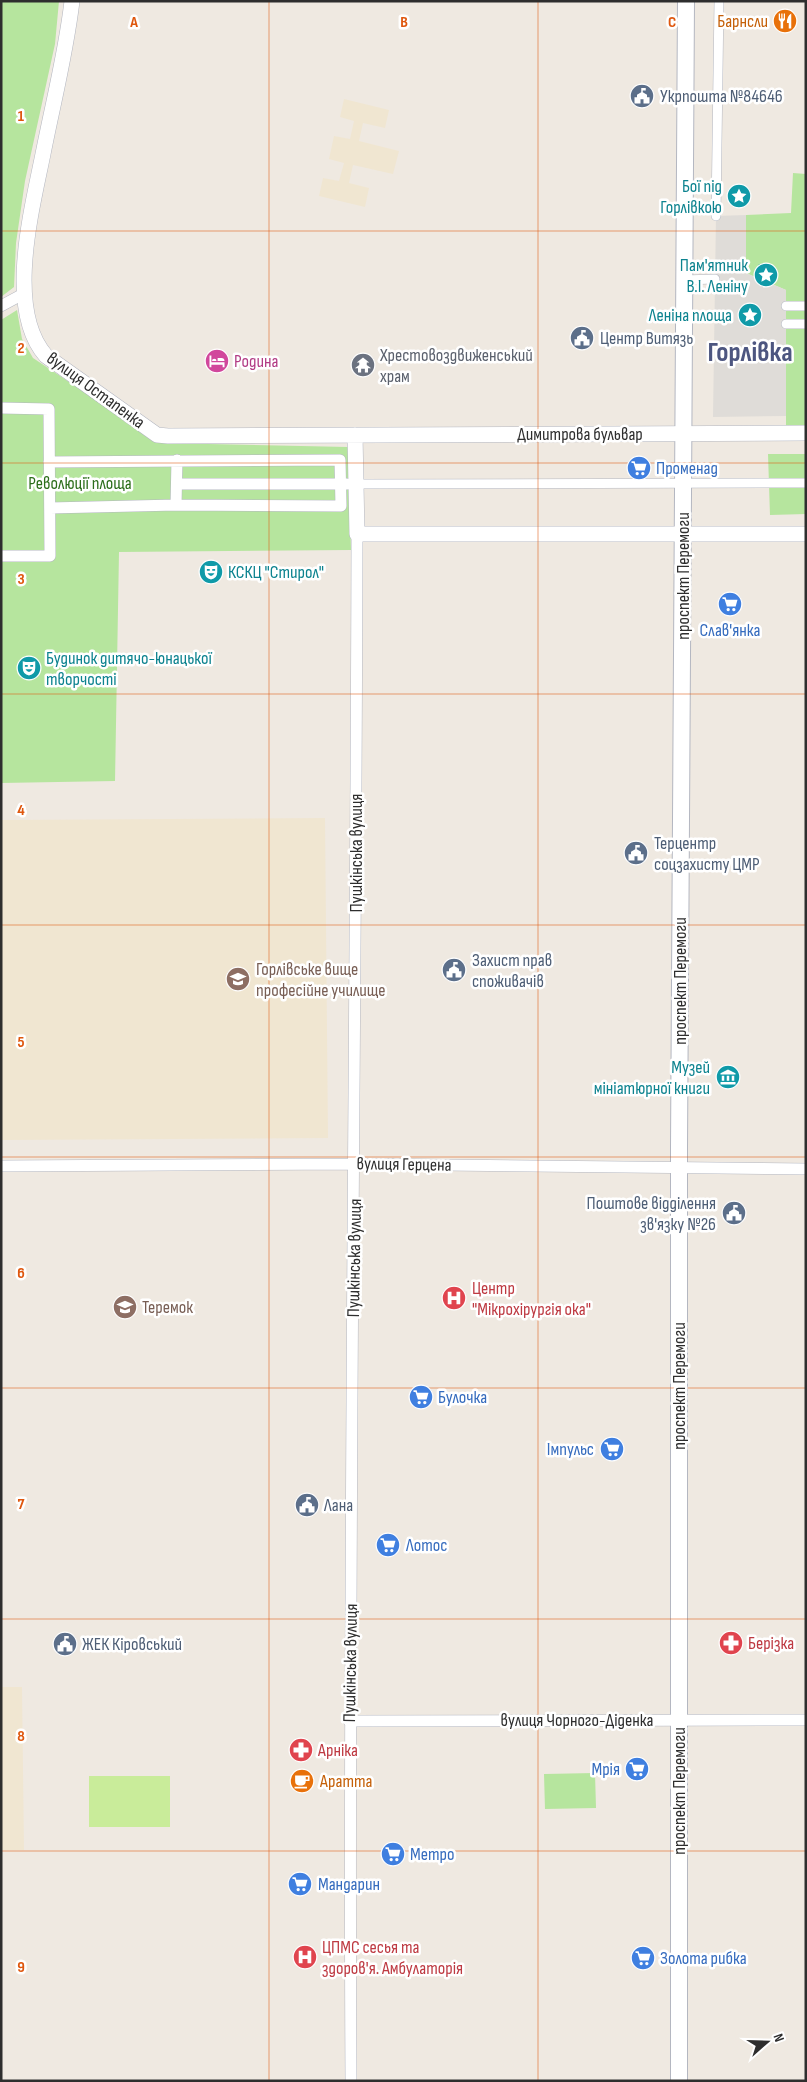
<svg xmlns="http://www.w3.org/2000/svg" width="807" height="2082" font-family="'Sofia Sans Condensed',sans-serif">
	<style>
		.education { fill: #f0e6d1 }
		.green { fill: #b6e59e }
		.pitch { fill: #c9ec9a }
		.plaza { fill: #dfdcd8 }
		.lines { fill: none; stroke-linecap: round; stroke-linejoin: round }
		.pedestrian-casing { stroke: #b4b7c1; stroke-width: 10 }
		.minor-casing { stroke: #b4b7c1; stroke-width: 12 }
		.tertiary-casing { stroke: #b4b7c1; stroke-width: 16 }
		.secondary-casing { stroke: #b4b7c1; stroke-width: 18 }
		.pedestrian { stroke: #fff; stroke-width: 9 }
		.minor { stroke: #fff; stroke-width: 11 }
		.tertiary { stroke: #fff; stroke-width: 15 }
		.secondary { stroke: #fff; stroke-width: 16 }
		.grid { fill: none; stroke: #df570e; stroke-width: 1; stroke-opacity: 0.55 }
		.labels { text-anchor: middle; stroke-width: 5; stroke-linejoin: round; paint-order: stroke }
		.food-label { font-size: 18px; fill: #c56008; stroke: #fff; text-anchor: end }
		.service-label { font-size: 18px; fill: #4e5e75; stroke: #fff; text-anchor: start }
		.culture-label { font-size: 18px; fill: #0d838f; stroke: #fff; text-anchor: end }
		.worship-label { font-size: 18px; fill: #5b616d; stroke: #fff; text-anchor: start }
		.hotel-label { font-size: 18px; fill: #b23c85; stroke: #fff; text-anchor: start }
		.street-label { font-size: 18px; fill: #2e2e2e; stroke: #fff }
		.shop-label { font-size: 18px; fill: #366cbe; stroke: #fff; text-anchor: start }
		.park-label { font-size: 18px; fill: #2c6e1b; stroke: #fff }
		.education-label { font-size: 18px; fill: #785e54; stroke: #fff; text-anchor: start }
		.health-label { font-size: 18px; fill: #be3a42; stroke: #fff; text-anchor: start }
		.town-label { font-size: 28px; font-weight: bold; fill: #4d5680; stroke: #fff }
		.grid-label { font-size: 16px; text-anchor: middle; font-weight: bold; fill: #df570e; stroke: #fff; stroke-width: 5; stroke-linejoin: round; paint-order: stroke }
	</style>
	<rect width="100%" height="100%" fill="#efe9e1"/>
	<path class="education" d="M344,99L389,110L385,128L363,123L359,141L399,151L393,174L353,165L349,183L369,188L365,207L319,196L323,178L339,181L344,163L329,159L334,136L350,139L354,121L340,117Z
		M325,818L328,1138L1,1140V820Z
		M1,1687H22L24,1850H1Z"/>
	<path class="green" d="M1,1H59L55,44L25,181L16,243L14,287L1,297Z
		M793,173L806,174V428H786V290L746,273V215L791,213Z
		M17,310L22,339L33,358L161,443L348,447L351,550L119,552L115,781L1,783V320Z
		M768,454H806V514L770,515Z
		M595,1773L596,1808L545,1809L544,1774Z"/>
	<path class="pitch" d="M89,1776H170V1827H89Z"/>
	<path class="plaza" d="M746,215V273L786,290V416L713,417L716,216Z"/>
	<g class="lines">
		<g class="pedestrian-casing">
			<path id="pedestrian" d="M716,216L719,1
				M684,280L715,279
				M786,306H806
				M786,324H806
				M357,484L806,483"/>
		</g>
		<g class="minor-casing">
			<path id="minor" d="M1,306L25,293
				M1,408L49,409L50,556H1
				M49,462L340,460L341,506L176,505L50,508
				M177,484H347
				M176,505L177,460
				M1,1166L355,1164L806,1169
				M349,1721L806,1720
				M351,2081C348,1565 356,1049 357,534"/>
		</g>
		<g class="tertiary-casing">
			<path id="tertiary" d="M72,1C66,53 53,103 43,154C32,209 5,310 46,356L157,435L168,436L806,433
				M355,435L357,534H806"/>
		</g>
		<g class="secondary-casing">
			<path id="secondary" d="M679,2081V1147L686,1"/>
		</g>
		<use href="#pedestrian" class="pedestrian"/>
		<use href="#minor" class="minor"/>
		<use href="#tertiary" class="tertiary"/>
		<use href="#secondary" class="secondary"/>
	</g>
	<path class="grid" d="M269,1V2081M538,1V2081M1,231H806M1,463H806M1,694H806M1,925H806M1,1157H806M1,1388H806M1,1619H806M1,1851H806"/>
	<defs>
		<g id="restaurant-disc" transform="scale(1.25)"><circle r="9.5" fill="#e8710a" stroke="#fff"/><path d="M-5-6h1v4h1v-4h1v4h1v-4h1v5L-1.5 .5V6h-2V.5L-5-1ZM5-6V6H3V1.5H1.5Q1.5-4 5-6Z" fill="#fff"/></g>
		<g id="civic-disc" transform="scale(1.25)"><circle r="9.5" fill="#5c6f8a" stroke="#fff"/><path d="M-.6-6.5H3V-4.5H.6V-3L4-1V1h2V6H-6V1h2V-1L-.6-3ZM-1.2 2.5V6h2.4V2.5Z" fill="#fff"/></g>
		<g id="sight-disc" transform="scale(1.25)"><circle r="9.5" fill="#0f9aa8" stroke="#fff"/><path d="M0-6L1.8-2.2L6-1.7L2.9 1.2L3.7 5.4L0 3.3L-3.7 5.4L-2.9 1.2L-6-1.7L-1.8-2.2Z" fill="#fff"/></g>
		<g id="hotel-disc" transform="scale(1.25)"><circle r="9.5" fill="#d1479c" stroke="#fff"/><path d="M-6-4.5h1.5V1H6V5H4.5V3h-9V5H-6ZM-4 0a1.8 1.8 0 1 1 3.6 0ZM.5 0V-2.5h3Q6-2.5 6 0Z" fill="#fff"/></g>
		<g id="temple-disc" transform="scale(1.25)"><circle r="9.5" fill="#6b7280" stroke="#fff"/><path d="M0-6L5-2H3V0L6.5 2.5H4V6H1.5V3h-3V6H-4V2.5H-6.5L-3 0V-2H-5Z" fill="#fff"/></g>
		<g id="supermarket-disc" transform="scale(1.25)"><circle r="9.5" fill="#3f7fe0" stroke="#fff"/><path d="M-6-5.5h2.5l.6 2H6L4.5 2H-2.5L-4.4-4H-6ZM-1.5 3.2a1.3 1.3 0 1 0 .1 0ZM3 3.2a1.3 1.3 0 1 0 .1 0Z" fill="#fff"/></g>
		<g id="theatre-disc" transform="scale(1.25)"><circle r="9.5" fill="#0f9aa8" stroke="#fff"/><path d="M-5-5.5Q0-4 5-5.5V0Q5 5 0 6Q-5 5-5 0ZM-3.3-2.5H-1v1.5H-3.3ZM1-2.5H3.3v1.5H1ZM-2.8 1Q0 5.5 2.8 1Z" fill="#fff"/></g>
		<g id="university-disc" transform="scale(1.25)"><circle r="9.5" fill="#8d6e63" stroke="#fff"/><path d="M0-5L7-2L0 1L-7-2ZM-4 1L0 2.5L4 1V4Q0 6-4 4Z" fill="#fff"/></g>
		<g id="museum-disc" transform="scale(1.25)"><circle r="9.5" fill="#0f9aa8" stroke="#fff"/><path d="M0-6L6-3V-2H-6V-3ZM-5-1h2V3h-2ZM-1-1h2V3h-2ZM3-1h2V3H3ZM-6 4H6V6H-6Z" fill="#fff"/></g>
		<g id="hospital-disc" transform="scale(1.25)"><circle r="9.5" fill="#e0444e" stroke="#fff"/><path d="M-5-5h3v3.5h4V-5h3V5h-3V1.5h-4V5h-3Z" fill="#fff"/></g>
		<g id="school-disc" transform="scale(1.25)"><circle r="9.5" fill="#8d6e63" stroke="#fff"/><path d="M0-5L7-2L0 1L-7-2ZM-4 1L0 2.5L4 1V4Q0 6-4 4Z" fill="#fff"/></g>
		<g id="pharmacy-disc" transform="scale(1.25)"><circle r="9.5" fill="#e0444e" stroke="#fff"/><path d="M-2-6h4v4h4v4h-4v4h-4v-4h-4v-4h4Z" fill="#fff"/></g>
		<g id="cafe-disc" transform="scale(1.25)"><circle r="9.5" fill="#e8710a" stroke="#fff"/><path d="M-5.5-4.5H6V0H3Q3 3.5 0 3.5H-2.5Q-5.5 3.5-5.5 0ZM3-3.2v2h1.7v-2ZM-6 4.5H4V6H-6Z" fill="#fff"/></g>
	</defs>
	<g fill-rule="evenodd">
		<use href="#restaurant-disc" x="785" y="21"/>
		<use href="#civic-disc" x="642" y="96"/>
		<use href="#sight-disc" x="739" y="196"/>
		<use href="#sight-disc" x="766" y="275"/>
		<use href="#sight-disc" x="750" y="315"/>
		<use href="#civic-disc" x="582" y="338"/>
		<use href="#hotel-disc" x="217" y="361"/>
		<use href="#temple-disc" x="363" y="365"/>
		<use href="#supermarket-disc" x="639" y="468"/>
		<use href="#theatre-disc" x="211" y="572"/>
		<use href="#supermarket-disc" x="730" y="604"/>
		<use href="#theatre-disc" x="29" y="668"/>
		<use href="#civic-disc" x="636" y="853"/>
		<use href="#civic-disc" x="454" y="970"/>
		<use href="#university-disc" x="238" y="979"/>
		<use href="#museum-disc" x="728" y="1077"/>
		<use href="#civic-disc" x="734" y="1213"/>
		<use href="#hospital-disc" x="454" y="1298"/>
		<use href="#school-disc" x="125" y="1307"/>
		<use href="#supermarket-disc" x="421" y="1397"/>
		<use href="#supermarket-disc" x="612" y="1449"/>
		<use href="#civic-disc" x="307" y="1505"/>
		<use href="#supermarket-disc" x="388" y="1545"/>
		<use href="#pharmacy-disc" x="731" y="1643"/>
		<use href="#civic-disc" x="65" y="1644"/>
		<use href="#pharmacy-disc" x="301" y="1750"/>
		<use href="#supermarket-disc" x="637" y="1769"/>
		<use href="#cafe-disc" x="302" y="1781"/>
		<use href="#supermarket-disc" x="393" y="1854"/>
		<use href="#supermarket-disc" x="300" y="1884"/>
		<use href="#hospital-disc" x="305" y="1957"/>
		<use href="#supermarket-disc" x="643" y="1958"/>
	</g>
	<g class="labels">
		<g class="food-label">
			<text x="768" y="27">Барнсли</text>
			<text x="320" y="1787" text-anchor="start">Аратта</text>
		</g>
		<g class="service-label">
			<text x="660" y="102">Укрпошта №84646</text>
			<text x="600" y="344">Центр Витязь</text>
			<text x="654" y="849">Терцентр<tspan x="654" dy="21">соцзахисту ЦМР</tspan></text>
			<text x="472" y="966">Захист прав<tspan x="472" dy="21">споживачів</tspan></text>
			<text x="716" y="1209" text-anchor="end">Поштове відділення<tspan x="716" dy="21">зв'язку №26</tspan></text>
			<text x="324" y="1511">Лана</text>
			<text x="82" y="1650">ЖЕК Кіровський</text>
		</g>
		<g class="culture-label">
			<text x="722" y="192">Бої під<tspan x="722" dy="21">Горлівкою</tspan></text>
			<text x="748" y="271">Пам'ятник<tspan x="748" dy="21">В.І. Леніну</tspan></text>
			<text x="732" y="321">Леніна площа</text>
			<text x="228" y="578" text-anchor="start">КСКЦ "Стирол"</text>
			<text x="46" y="664" text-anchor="start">Будинок дитячо-юнацької<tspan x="46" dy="21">творчості</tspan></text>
			<text x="710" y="1073">Музей<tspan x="710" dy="21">мініатюрної книги</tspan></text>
		</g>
		<g class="worship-label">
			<text x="380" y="361">Хрестовоздвиженський<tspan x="380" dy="21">храм</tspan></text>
		</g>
		<g class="hotel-label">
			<text x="234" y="367">Родина</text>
		</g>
		<g class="street-label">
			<text transform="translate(96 390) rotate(36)" y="6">вулиця Остапенка</text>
			<text x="580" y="440">Димитрова бульвар</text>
			<text transform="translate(683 576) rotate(-90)" y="6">проспект Перемоги</text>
			<text transform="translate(356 853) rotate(-90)" y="6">Пушкінська вулиця</text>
			<text transform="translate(680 981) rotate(-90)" y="6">проспект Перемоги</text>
			<text transform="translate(404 1164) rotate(1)" y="6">вулиця Герцена</text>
			<text transform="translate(354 1258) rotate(-89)" y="6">Пушкінська вулиця</text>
			<text transform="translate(679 1386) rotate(-90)" y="6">проспект Перемоги</text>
			<text transform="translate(350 1663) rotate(-89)" y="6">Пушкінська вулиця</text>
			<text x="577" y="1726">вулиця Чорного-Діденка</text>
			<text transform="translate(679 1791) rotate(-90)" y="6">проспект Перемоги</text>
		</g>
		<g class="shop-label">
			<text x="656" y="474">Променад</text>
			<text x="730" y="636" text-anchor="middle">Слав'янка</text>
			<text x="438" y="1403">Булочка</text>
			<text x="594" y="1455" text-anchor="end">Імпульс</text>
			<text x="406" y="1551">Лотос</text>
			<text x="620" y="1775" text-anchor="end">Мрія</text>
			<text x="410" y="1860">Метро</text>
			<text x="318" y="1890">Мандарин</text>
			<text x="660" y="1964">Золота рибка</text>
		</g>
		<g class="park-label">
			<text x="80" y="489">Революції площа</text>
		</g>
		<g class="education-label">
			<text x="256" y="975">Горлівське вище<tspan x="256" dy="21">професійне училище</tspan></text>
			<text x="142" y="1313">Теремок</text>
		</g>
		<g class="health-label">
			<text x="472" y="1294">Центр<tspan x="472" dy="21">"Мікрохірургія ока"</tspan></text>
			<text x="748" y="1649">Берізка</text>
			<text x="318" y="1756">Арніка</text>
			<text x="322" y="1953">ЦПМС сесья та<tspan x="322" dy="21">здоров'я. Амбулаторія</tspan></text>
		</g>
		<g class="town-label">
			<text x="750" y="361">Горлівка</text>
		</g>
	</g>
	<g class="grid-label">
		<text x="134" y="27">A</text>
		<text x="404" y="27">B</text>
		<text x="672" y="27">C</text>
		<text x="21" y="121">1</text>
		<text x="21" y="353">2</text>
		<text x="21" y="584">3</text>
		<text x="21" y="815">4</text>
		<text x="21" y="1047">5</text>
		<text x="21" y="1278">6</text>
		<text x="21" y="1509">7</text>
		<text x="21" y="1741">8</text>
		<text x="21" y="1972">9</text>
	</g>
	<rect width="807" height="2082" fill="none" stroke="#2e2e2e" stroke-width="5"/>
	<g transform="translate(767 2042) rotate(70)" stroke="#ffffff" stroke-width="4" paint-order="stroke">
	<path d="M0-4L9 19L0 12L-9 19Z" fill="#2e2e2e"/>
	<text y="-8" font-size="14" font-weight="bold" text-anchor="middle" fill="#2e2e2e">N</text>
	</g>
</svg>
